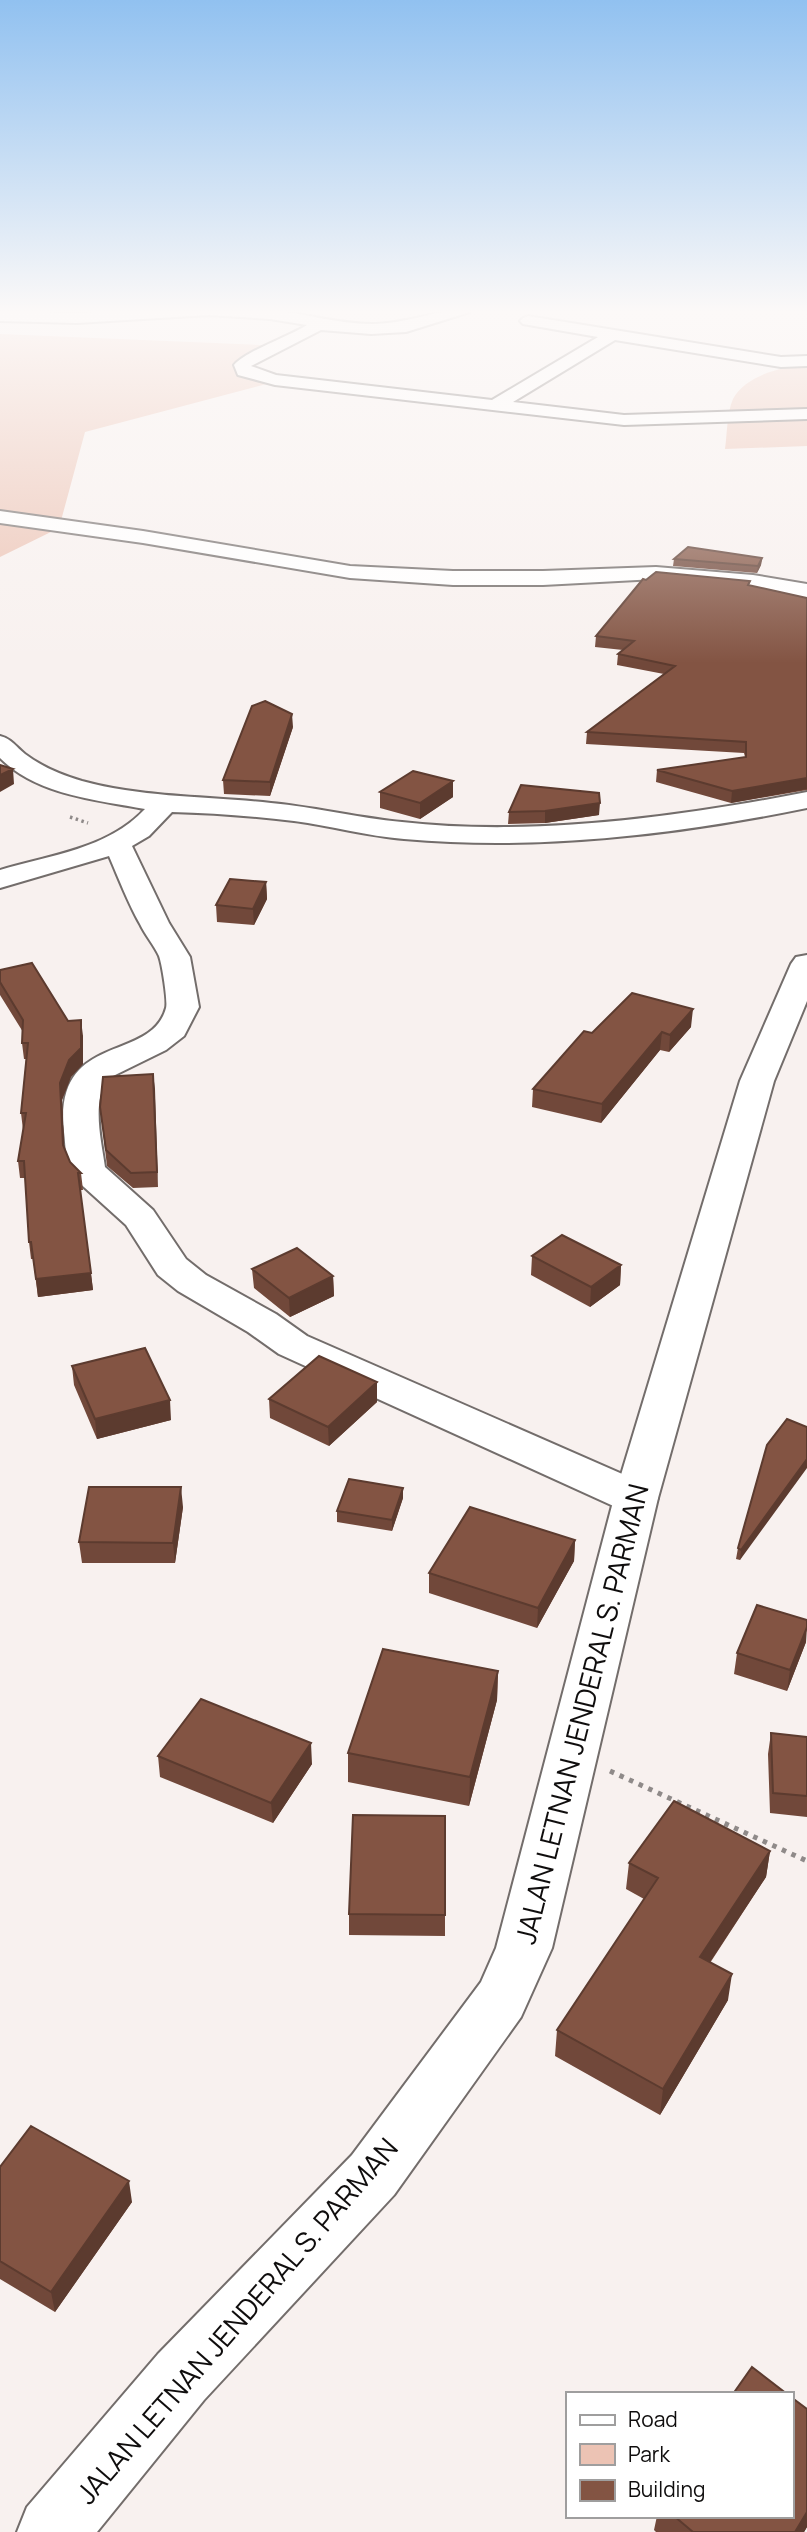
<svg xmlns="http://www.w3.org/2000/svg" width="807" height="2532" font-family="Manrope,sans-serif">
	<style>
		.green { fill: #ecc3b4 }
		.lines { fill: none; stroke-linecap: round; stroke-linejoin: round }
		.minor-casing { stroke: #736d6b; stroke-width: 4 }
		.tertiary-casing { stroke: #736d6b; stroke-width: 4 }
		.path-far1 { stroke: #8f8a89; stroke-width: 3.5; stroke-dasharray: 2.5 3.5; stroke-linecap: butt }
		.path { stroke: #8f8a89; stroke-width: 5; stroke-dasharray: 4.5 6; stroke-linecap: butt }
		.minor { fill: #fff; fill-rule: evenodd }
		.tertiary { fill: #fff; fill-rule: evenodd }
		.wall { fill: #71483a }
		.shaded-wall { fill: #5c3b2f }
		.building { fill: #835443; stroke: #5c3b2f; stroke-width: 2 }
		.labels { text-anchor: middle; stroke-width: 7; stroke-linejoin: round; paint-order: stroke }
		.near-street-label { font-size: 28px; fill: #0f0d0d; stroke: #fff }
	</style>
	<rect width="100%" height="100%" fill="#f8f1ef"/>
	<path class="green" d="M0,334L284,346L251,363L265,371L293,377L85,432L59,528L0,557Z
		M807,364V446L725,449C727,435 727,412 733,399C746,375 782,367 807,364Z"/>
	<g class="lines">
		<g class="minor-casing">
			<path id="minor" d="M152,309C191,309 232,305 271,310C305,313 336,324 372,324C407,324 438,309 472,309L470,312L406,332L371,334L321,330L251,366L276,375L492,400L598,337L523,324L520,321L523,318L528,316L781,357L807,356V366L781,367L615,340L513,402L624,415L807,409V419L624,425L275,385L238,375L234,365C246,351 288,337 307,325L270,319L209,315L77,323L0,321V311L77,313Z
				M0,511L143,531L350,566L453,571H543L656,567L753,575L807,584V598L753,589L656,579L543,585H453L350,578L143,543L0,523Z
				M0,736C12,739 16,747 25,754C42,767 62,775 82,781C144,798 208,796 271,803C315,807 358,818 402,822C531,837 680,817 807,792V808C675,835 539,851 404,839C367,836 331,826 294,821C253,816 212,813 172,812L149,836L132,846L169,923L190,957L199,1007L184,1036L166,1050L107,1079C92,1104 101,1139 105,1167L153,1210L186,1259L206,1275L276,1314L307,1336L652,1487L658,1498L652,1509L636,1513L620,1509L279,1354L248,1332L178,1291L158,1275L126,1225L74,1178C65,1165 66,1147 64,1132C53,1030 151,1064 166,1008C168,1001 162,964 159,956C154,945 145,935 140,924C128,903 119,879 109,856L0,888V870C50,855 108,849 145,809C96,800 37,795 0,758Z"/>
		</g>
		<g class="tertiary-casing">
			<path id="tertiary" d="M807,955V1001L774,1081L658,1498L552,1948L521,2017L394,2195L204,2400L97,2532H17L27,2507L158,2354L352,2155L481,1982L496,1948L614,1498L740,1081L791,964L796,957Z"/>
		</g>
		<path class="path-far1" d="M70,817L88,823"/>
		<path class="path" d="M610,1771L807,1861"/>
		<use href="#minor" class="minor"/>
		<use href="#tertiary" class="tertiary"/>
	</g>
	<path class="wall" d="M762,558L761,565L757,573L673,566L674,559Z
		M646,580L750,581L749,585L807,598V790L731,803L656,782L657,770L745,757L744,753L586,744L587,732L664,674L617,665L618,654L623,650L595,647L596,636Z
		M293,727L270,796L224,794L223,780Z
		M521,785L599,815L545,823L508,824L509,812Z
		M380,792L453,797L420,819L380,808Z
		M266,882L267,899L254,925L217,922L216,905Z
		M0,970L68,1021L83,1036V1064L71,1077L62,1100L64,1149L70,1162L81,1173L83,1190H80L93,1290L38,1297L33,1259H31L29,1242L25,1178H20L18,1161L23,1130L21,1113L26,1059H24L22,1043L23,1032L0,995Z
		M691,1027L669,1052L660,1050L601,1123L532,1107L533,1089L592,1033Z
		M153,1074L158,1187L133,1188L107,1166L100,1107Z
		M532,1256L621,1265L620,1285L590,1307L531,1275Z
		M252,1269L333,1276L334,1296L290,1317L254,1288Z
		M72,1366L171,1420L97,1439L74,1385Z
		M269,1399L377,1402L329,1446L270,1418Z
		M807,1427L740,1560L736,1559L738,1548Z
		M403,1498L392,1531L337,1522V1511Z
		M183,1507L175,1563H82L79,1542Z
		M575,1540L574,1561L537,1628L429,1593V1573Z
		M806,1642L787,1691L734,1674L737,1653Z
		M498,1671L497,1700L469,1806L348,1782V1753Z
		M771,1733L807,1737V1817L770,1813L768,1754Z
		M158,1756L312,1764L273,1823L160,1777Z
		M445,1816V1936L349,1935V1914Z
		M770,1851L766,1877L710,1963L728,2000L660,2115L555,2056L557,2030L644,1899L626,1889L629,1863Z
		M0,2167L132,2202L55,2312L0,2279Z
		M657,2516H791L807,2527L804,2532H656L654,2530Z"/>
	<path class="shaded-wall" d="M762,558L761,565L757,573L758,566Z
		M292,714L293,727L270,796V782Z
		M13,769L14,784L0,792V775Z
		M807,778V789L731,803L732,791Z
		M453,781V797L420,819V803Z
		M600,803L599,815L545,823V811Z
		M266,882L267,899L254,925L253,909Z
		M693,1009L691,1027L669,1052L670,1035Z
		M81,1020L83,1036V1064L71,1077L62,1100L65,1162L63,1145L60,1083Z
		M662,1032L660,1050L601,1123L602,1104Z
		M153,1074L155,1089L158,1187L157,1172Z
		M621,1265L620,1285L590,1307L591,1287Z
		M91,1273L93,1290L38,1297L36,1279Z
		M333,1276L334,1296L290,1317L289,1298Z
		M377,1382V1402L329,1446L328,1427Z
		M170,1400L171,1420L97,1439L95,1419Z
		M807,1459V1468L740,1560L741,1550Z
		M181,1487L183,1507L175,1563L173,1543Z
		M403,1488V1498L392,1531V1520Z
		M575,1540L574,1561L537,1628L538,1608Z
		M807,1627L806,1642L787,1691L790,1670Z
		M498,1671L497,1700L469,1806L470,1777Z
		M311,1743L312,1764L273,1823L271,1803Z
		M770,1851L766,1877L696,1983L700,1957Z
		M732,1974L728,2000L660,2115L663,2089Z
		M129,2181L132,2202L55,2312L51,2292Z
		M807,2512V2527L804,2532H795Z"/>
	<path class="building" d="M688,547L762,558L758,566L674,559Z
		M656,572L750,581L748,585L807,598V778L732,791L657,770L746,757V742L587,732L675,666L618,654L634,641L596,636L643,579L646,580Z
		M265,701L292,714L270,782L223,780L252,706Z
		M0,765L13,769L0,775Z
		M413,771L453,781L420,803L380,792Z
		M521,785L599,793L600,803L545,811L509,812Z
		M230,879L266,882L253,909L216,905Z
		M32,963L68,1021L81,1020V1048L69,1060L60,1083L63,1145L70,1162L81,1173H78L91,1273L36,1279L31,1242H29L24,1161H18L26,1113H21L28,1043H22L23,1020L0,982V970Z
		M632,993L693,1009L670,1035L662,1032L602,1104L533,1089L584,1031L592,1033Z
		M153,1074L157,1172L131,1173L106,1150L100,1107L103,1077Z
		M562,1235L621,1265L591,1287L532,1256Z
		M297,1248L333,1276L289,1298L252,1269Z
		M145,1348L170,1400L95,1419L72,1366Z
		M319,1356L377,1382L328,1427L269,1399Z
		M787,1419L807,1427V1459L741,1550L738,1548L767,1445Z
		M349,1479L403,1488L392,1520L337,1511Z
		M89,1487H181L173,1543L79,1542Z
		M470,1507L575,1540L538,1608L429,1573Z
		M757,1605L807,1620V1627L790,1670L737,1653Z
		M383,1649L498,1671L470,1777L348,1753Z
		M201,1699L311,1743L271,1803L158,1756Z
		M771,1733L807,1737V1796L773,1793Z
		M674,1801L770,1851L700,1957L732,1974L663,2089L557,2030L658,1878L629,1863Z
		M353,1815L445,1816V1915L349,1914Z
		M31,2126L129,2181L51,2292L0,2261V2167Z
		M752,2367L787,2394H733Z
		M791,2397L807,2409V2512L795,2532H693L674,2516H791Z"/>
	<linearGradient id="sky" x2="0" y2="1"><stop stop-color="#91c1f0"/><stop offset="0.47" stop-color="#fcf9f8"/><stop offset="1" stop-color="#fcf9f8" stop-opacity="0"/></linearGradient>
	<rect width="807" height="663" fill="url(#sky)"/>
	<g class="labels">
		<g class="near-street-label">
			<text transform="translate(582 1714) rotate(-76)" y="10">JALAN LETNAN JENDERAL S. PARMAN</text>
			<text transform="translate(237 2321) rotate(-49)" y="10">JALAN LETNAN JENDERAL S. PARMAN</text>
		</g>
	</g>
	<rect x="566" y="2392" width="228" height="126" fill="#ffffff" stroke="#9f9e9e" stroke-width="2"/>
	<rect x="580" y="2415" width="35" height="10" fill="#ffffff" stroke="#9f9e9e" stroke-width="2"/>
	<text x="628" y="2427" font-size="21" fill="#0f0d0d">Road</text>
	<rect x="580" y="2444" width="35" height="21" fill="#ecc3b4" stroke="#9f9e9e" stroke-width="2"/>
	<text x="628" y="2462" font-size="21" fill="#0f0d0d">Park</text>
	<rect x="580" y="2480" width="35" height="21" fill="#835443" stroke="#9f9e9e" stroke-width="2"/>
	<text x="628" y="2497" font-size="21" fill="#0f0d0d">Building</text>
</svg>
